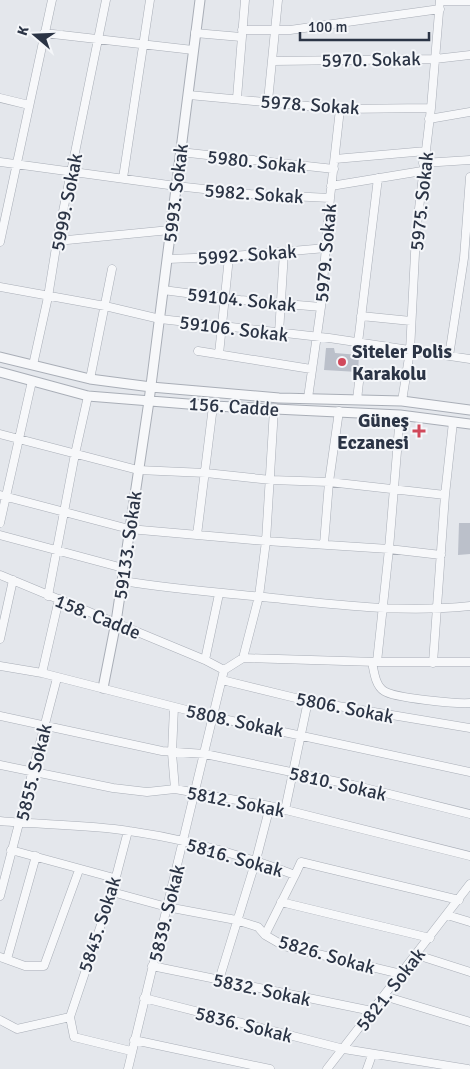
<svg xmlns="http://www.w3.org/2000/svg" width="470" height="1069" font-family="Signika,sans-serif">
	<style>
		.building { fill: #bbc0ca }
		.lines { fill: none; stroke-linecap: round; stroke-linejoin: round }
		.minor-casing { stroke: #a9aeb7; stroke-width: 9 }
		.tertiary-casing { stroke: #a9aeb7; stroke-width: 11 }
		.minor { stroke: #f7f8fa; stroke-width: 8 }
		.tertiary { stroke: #f7f8fa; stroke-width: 9 }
		.poi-dot { fill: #d1495b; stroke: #f4f6f9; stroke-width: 2 }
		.labels { text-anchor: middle; stroke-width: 4; stroke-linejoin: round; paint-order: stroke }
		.street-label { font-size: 19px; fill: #2b3445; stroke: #f4f6f9 }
		.poi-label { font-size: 19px; font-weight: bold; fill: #2b3445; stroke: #f4f6f9; text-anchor: start }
	</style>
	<rect width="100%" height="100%" fill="#e4e7ec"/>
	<path class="building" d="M326,348H334L335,353L359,355L358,372L324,370Z
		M459,523H470V554L458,555Z"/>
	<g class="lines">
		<g class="minor-casing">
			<path id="minor" d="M440,1H470
				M242,30H290L440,9
				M44,33L193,50
				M195,33L241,37
				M273,61L435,59L470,55
				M189,95L340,109L431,108
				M0,98L29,105
				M237,98L245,0
				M268,101L278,0
				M429,119L470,112
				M180,152L334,169
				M335,159L426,151
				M0,162L176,186L250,194L330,198
				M423,163L470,160
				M123,178L150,0
				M331,186L422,171
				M57,241L170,230
				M0,242L52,0
				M167,259L222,257L326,248
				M0,287L105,306L160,319L329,338L470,359
				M163,290L240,300L321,307
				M361,316L411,321
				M279,333L284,252
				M358,343L378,178
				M198,351L311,369
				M219,354L229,257
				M449,356L464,258L470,177
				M33,365L48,297L57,241L106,0
				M90,379L112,269
				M308,398L321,307L330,198L340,109
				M357,400L359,382
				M402,401L410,351L416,234L431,108L440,0
				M0,434L138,470L206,473L271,480L329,482L445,495
				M0,495L129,529L266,541L389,549L441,555
				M0,523L32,381
				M0,535L123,568
				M197,535L213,406
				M324,544L329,482L339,411
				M0,575L205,660L224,670
				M122,581C173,589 223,593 273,598C339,605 404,613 470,606
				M48,596L75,454L88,396
				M0,639L13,580
				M243,658L259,596L266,541L274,409
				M205,660L219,594
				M372,662C374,671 375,685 384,691C394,698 456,704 470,703
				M377,662L389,549L400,415
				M433,663L445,495L453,422
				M0,666L42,673L214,717L470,772
				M224,670L243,658L377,662H470
				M42,673L59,599
				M222,680L308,701L470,728
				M174,707L172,753L175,789
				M0,716L162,751L205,754L353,785L470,814
				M0,765L113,788L147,792L175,789L270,806L470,856
				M285,810L308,701
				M0,821C43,825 87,824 129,831C186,839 242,855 295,875L301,862L459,900
				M128,831L112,892L70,1017L74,1037L131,1051
				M11,850L114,878
				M112,892L167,907L236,920L258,927L265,935L284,946L401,974
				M0,896L57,678
				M281,902L430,938
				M447,915L470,922
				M265,935L295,875
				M417,955L470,972
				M0,957L25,966H44L79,870
				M7,959L36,856
				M152,966L372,1011
				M219,980L256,860L270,806
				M384,996L470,1022
				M144,998L344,1049L468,1069
				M0,1020L17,1029L70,1017
				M134,1040L270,1069
				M128,1069L224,670
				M327,1069L470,884
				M367,1069L372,1055"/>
		</g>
		<g class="tertiary-casing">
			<path id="tertiary" d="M0,357L90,379L151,387L279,398L402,401L470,410
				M0,372L88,396L213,406L400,415L470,424
				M103,688L116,622L149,401L200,0"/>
		</g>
		<use href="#minor" class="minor"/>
		<use href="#tertiary" class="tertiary"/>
	</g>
	<g class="poi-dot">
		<circle cx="342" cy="362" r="5"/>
		<path d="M416.5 423.5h5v5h5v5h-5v5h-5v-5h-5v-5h5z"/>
	</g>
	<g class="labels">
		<g class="street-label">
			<text transform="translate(371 59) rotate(-1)" y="7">5970. Sokak</text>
			<text transform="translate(310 104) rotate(4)" y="7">5978. Sokak</text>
			<text transform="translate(257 161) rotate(6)" y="7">5980. Sokak</text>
			<text transform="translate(175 193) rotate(-83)" y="7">5993. Sokak</text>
			<text transform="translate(254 193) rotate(4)" y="7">5982. Sokak</text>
			<text transform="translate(421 201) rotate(-84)" y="7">5975. Sokak</text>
			<text transform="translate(66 202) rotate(-79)" y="7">5999. Sokak</text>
			<text transform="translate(325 253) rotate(-85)" y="7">5979. Sokak</text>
			<text transform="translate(247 254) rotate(-4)" y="7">5992. Sokak</text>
			<text transform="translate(242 299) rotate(6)" y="7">59104. Sokak</text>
			<text transform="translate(234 328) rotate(7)" y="7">59106. Sokak</text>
			<text transform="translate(234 406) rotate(4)" y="7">156. Cadde</text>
			<text transform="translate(127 545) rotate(-82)" y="7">59133. Sokak</text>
			<text transform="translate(98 616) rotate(22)" y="7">158. Cadde</text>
			<text transform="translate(345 707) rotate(11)" y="7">5806. Sokak</text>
			<text transform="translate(235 720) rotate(12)" y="7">5808. Sokak</text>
			<text transform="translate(33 772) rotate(-76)" y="7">5855. Sokak</text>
			<text transform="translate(338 783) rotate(13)" y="7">5810. Sokak</text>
			<text transform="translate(236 801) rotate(11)" y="7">5812. Sokak</text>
			<text transform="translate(235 857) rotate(16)" y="7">5816. Sokak</text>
			<text transform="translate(166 913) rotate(-76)" y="7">5839. Sokak</text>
			<text transform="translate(99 924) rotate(-72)" y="7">5845. Sokak</text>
			<text transform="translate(327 954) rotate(16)" y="7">5826. Sokak</text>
			<text transform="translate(262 989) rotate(12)" y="7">5832. Sokak</text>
			<text transform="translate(390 989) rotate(-52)" y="7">5821. Sokak</text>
			<text transform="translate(244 1024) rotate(14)" y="7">5836. Sokak</text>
		</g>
		<g class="poi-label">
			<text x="352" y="358">Siteler Polis<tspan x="352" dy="22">Karakolu</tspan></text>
			<text x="409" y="427" text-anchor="end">Güneş<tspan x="409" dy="22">Eczanesi</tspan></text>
		</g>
	</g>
	<g transform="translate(35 35) rotate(289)" stroke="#f4f6f9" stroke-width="4" paint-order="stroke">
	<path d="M0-4L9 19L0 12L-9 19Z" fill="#2b3445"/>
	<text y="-8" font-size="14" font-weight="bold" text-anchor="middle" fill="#2b3445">K</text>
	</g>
	<path d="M300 32v8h129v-8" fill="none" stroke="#2b3445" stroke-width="2.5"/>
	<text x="308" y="32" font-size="15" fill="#2b3445" stroke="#f4f6f9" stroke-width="4" paint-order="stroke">100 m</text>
</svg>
